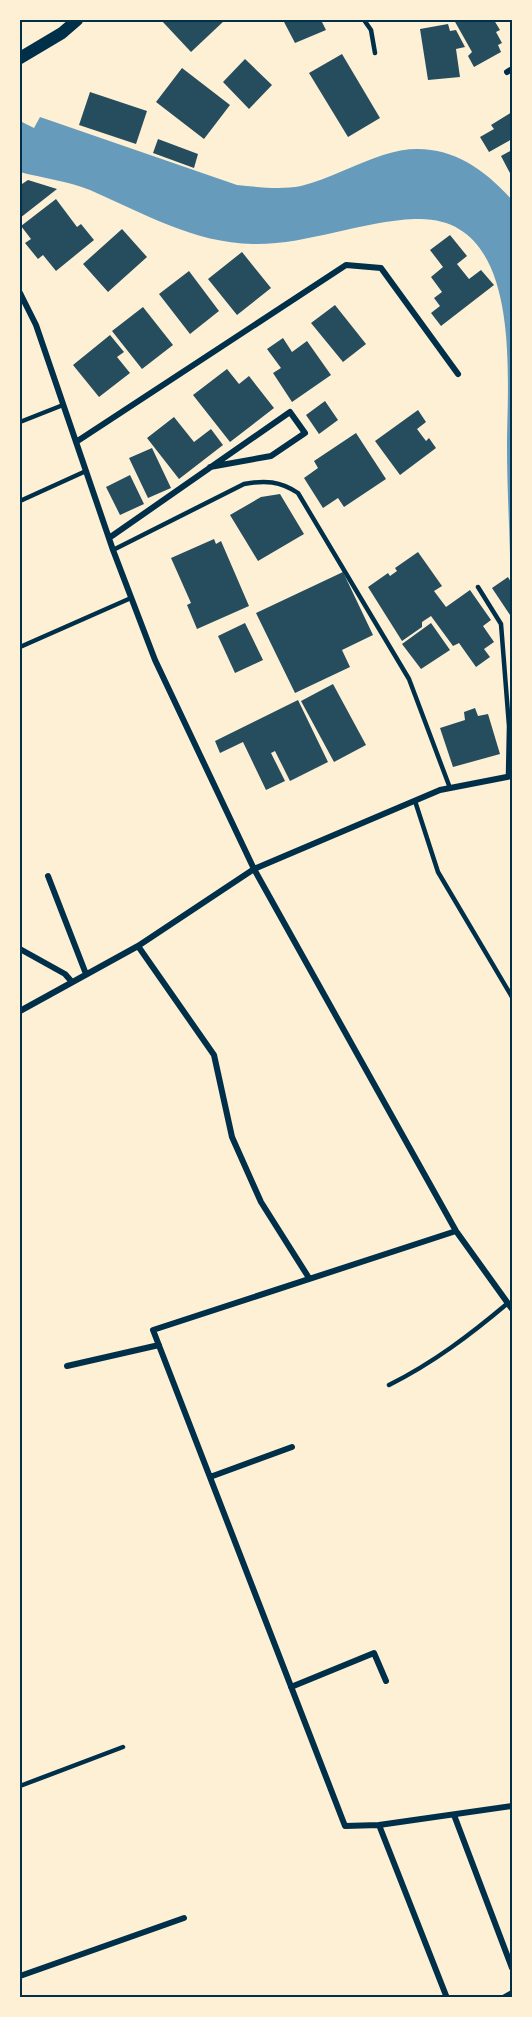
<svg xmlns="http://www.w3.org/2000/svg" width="532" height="2017" font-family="Signika,sans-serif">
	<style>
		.water { fill: #669bbc }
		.building { fill: #264d5e }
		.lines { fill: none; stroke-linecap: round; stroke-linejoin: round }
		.service { stroke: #003049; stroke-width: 4.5 }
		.minor { stroke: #003049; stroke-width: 6 }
		.secondary { stroke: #003049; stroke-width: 12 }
		.neatline { fill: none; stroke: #003049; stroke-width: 2 }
	</style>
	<rect width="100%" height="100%" fill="#fdf0d5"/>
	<path class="water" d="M40,117L237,185C258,187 280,190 301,186C329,179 355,164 383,155C435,137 478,161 512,200V560L510,555C509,519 507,483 507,446C507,377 524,214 415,219C361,221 307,245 253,244C194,243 143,213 90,190C68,181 42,178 20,172V121L34,128Z"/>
	<path class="building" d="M161,20H225L191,52Z
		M283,20H321L326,30L295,43Z
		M454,20H494L500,30L496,32L502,43L498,45L501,52L474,67L468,56L472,52Z
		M448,24L450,31L456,30L465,47L456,49L460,77L428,80L420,29Z
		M342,54L380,118L348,137L309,73Z
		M245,59L272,85L249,109L223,82Z
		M182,68L230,105L204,139L156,102Z
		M90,92L147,111L136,144L79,125Z
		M512,112V139L489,152L480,137L494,129L491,125Z
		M158,139L198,154L194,168L153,153Z
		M512,150V177L501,156Z
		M28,180L57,189L20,218V181L22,184Z
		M56,199L77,227L81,224L94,240L56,271L43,255L38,259L25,243L31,239L21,226Z
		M122,229L147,257L108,292L83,264Z
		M450,235L467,256L457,264L469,279L481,270L494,285L441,326L431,313L440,306L434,298L442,292L431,277L443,267L430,250Z
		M242,252L271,288L237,315L208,279Z
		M189,271L219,311L190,334L159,294Z
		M335,305L366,344L343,362L311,323Z
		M143,307L173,345L142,369L112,331Z
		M110,335L124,352L117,357L130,373L99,397L73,365Z
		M283,338L292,352L307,341L331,375L292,402L273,373L281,368L267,349Z
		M227,369L239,384L249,376L274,408L230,442L193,395Z
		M325,401L338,420L319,434L306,415Z
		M418,410L426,422L417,429L426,441L429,438L436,448L400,475L375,441Z
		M174,417L194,442L211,429L223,445L179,479L147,438Z
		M356,433L386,479L344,507L338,498L323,508L304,478L318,468L314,461Z
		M152,448L171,488L148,498L129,458Z
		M130,475L144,504L120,515L106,487Z
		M280,494L304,534L258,561L230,515L261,497Z
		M214,539L216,544L221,541L249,606L197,629L187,605L191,603L171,558Z
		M418,552L442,586L434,591L446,607L470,590L491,620L483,626L494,642L484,649L490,657L476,667L459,643L453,646L431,616L422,622V627L402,641L368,587L388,573L390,576L397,571L395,568Z
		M343,572L373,635L342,650L350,667L295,693L256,613Z
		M508,577L512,584V618L492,588Z
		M245,623L263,660L235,673L218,636Z
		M431,623L450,650L421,669L402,644Z
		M333,684L366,745L334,762L301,701Z
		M298,700L328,762L290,781L275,751L271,753L285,781L266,790L243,742L220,753L215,741Z
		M475,708L478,716L488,714L500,754L453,767L440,728L465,720L464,712Z"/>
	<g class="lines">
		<path class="service" d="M364,20L371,30L375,53
			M20,422L63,405
			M20,501L86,471
			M113,550L244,484C265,480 280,481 298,493L409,679L450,788
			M478,587L501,624L509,726L508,775
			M20,647L131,598
			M415,801L438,872L512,997
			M389,1385C433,1363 470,1335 508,1303
			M20,1786L123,1747"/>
		<path class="minor" d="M507,72L512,69
			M20,293L36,325L113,550L155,660L254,869L456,1231L512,1309
			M76,442L346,265L381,268L458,374
			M109,538L290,412L305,433L271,456L210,467
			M48,876L86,974
			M138,946L214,1055L232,1137L261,1202L309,1278
			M20,949L65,974L72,982
			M20,1011L138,946L254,869L440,790L512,776
			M67,1366L159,1345
			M210,1477L292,1447
			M291,1687L374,1653L386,1681
			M454,1815L512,1968
			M379,1825L512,1806
			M20,1976L184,1918
			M447,1998L379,1825L345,1826L153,1330L456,1231
			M503,1998L512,1993"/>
		<path class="secondary" d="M20,58L62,33L77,20"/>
	</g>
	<rect width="532" height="2017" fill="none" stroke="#fdf0d5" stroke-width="42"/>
	<rect x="21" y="21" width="490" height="1975" class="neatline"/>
</svg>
